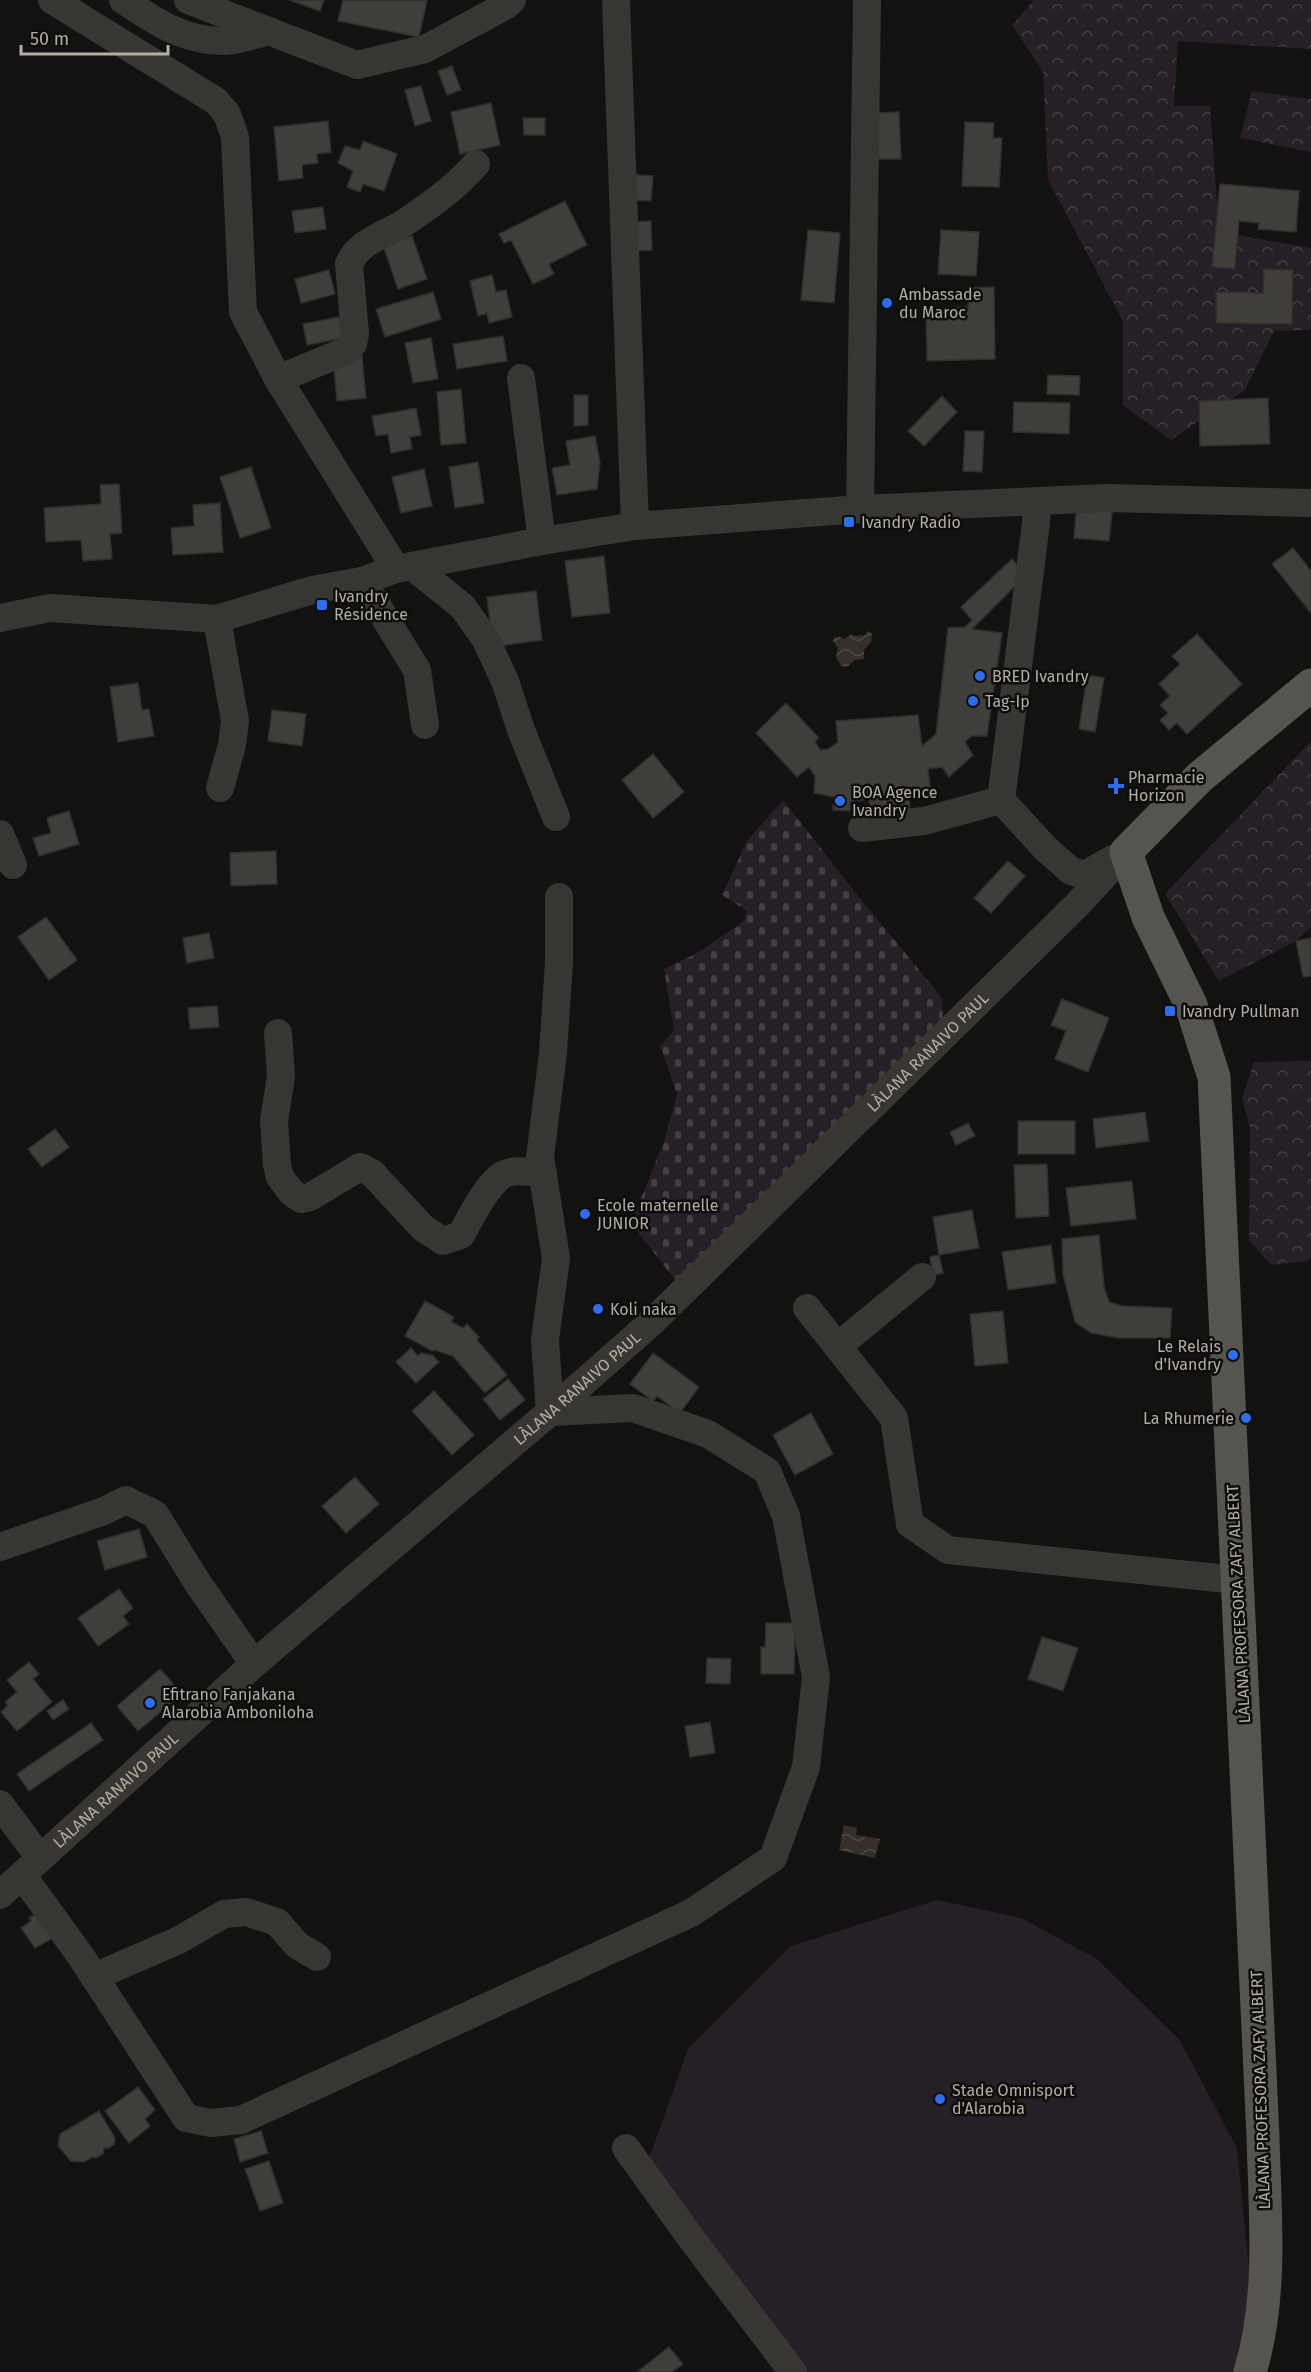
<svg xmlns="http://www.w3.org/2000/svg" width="1311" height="2372" font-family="'Fira Sans',sans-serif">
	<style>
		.forest { fill: url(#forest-crowns) }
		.cemetery { fill: url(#cemetery-stones) }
		.pitch { fill: #271f26 }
		.water { fill: url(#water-waves) }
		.building { fill: #3f3e3b; stroke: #2e2e2b; stroke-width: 1.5 }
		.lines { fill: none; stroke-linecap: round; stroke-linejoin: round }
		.minor { stroke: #373632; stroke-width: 28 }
		.major { stroke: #56544e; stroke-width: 33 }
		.poi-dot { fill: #2c6def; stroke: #0d0d0c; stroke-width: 2 }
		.labels { text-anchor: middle; stroke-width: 5; stroke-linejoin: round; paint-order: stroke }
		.poi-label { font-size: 16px; fill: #b3aea2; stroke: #0d0d0c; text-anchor: start }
		.street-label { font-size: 16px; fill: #b3aea2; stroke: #0d0d0c }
	</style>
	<defs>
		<pattern id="forest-crowns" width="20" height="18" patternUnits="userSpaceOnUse" patternTransform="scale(1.5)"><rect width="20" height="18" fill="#271f26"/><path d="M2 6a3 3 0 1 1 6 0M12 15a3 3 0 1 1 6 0" fill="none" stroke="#443d42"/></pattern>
		<pattern id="cemetery-stones" width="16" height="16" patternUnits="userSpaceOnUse" patternTransform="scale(1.5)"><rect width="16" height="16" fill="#271f26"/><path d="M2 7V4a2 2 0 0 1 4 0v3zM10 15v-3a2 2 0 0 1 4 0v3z" fill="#443d42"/></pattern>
		<pattern id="water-waves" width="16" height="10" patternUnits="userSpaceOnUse" patternTransform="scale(1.5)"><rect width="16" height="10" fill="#362e28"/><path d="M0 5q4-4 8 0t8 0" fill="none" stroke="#514a44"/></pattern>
	</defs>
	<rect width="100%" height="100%" fill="#121211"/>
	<path class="forest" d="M1034,0H1311V49L1178,41L1174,106H1210L1219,232L1311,248V330L1274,331L1245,390L1171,440L1123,405V321L1048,180L1043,72L1012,25Z
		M1252,91L1311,99V152L1240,138Z
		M1311,741V927L1296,941L1219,981L1165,894Z
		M1311,1061V1257L1307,1261L1271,1265L1249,1240L1250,1128L1242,1098L1254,1062Z"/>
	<path class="cemetery" d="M783,800L855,892L942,998L943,1018L679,1285L631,1223L664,1141L677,1094L660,1046L674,1030L664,969L699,952L744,921L747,911L722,895L747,841Z"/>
	<path class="pitch" d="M937,1900L1021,1918L1097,1959L1179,2039L1237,2148L1253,2309L1238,2372H797L645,2170L688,2049L791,1946Z"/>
	<path class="water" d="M868,631L872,633L871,642L864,650V659L855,660L847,667L841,666L836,657L838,649L833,641L834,637H841L844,639L852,634L853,636L865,635Z
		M844,1825L857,1828L856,1835L880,1839L875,1858L839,1850Z"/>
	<path class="building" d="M289,0H324L320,11Z
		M343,0H427L419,37L338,21Z
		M452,66L461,90L447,95L438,71Z
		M421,86L431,121L415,126L405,90Z
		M491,103L500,145L460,154L451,112Z
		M899,112L901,159H878L877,113Z
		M523,118H545V135H524Z
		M328,121L331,152L317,154L318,163L302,165L303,178L279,181L274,127Z
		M965,122L994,123L993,138H1002L999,187L962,186Z
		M363,141L397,154L384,191L363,184L360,192L347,187L353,171L338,163L345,146L360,150Z
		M636,175L653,176L651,201L634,200Z
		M1220,184L1299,191L1296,232L1258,229L1259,223L1239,221L1235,269L1212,267Z
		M565,201L587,245L549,264L554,274L533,284L511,240L504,243L499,234Z
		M323,207L326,229L295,233L292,211Z
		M651,221L652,250L633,251L632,222Z
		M808,230L840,233L834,303L801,300Z
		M941,230L979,232L976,276L938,274Z
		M412,236L427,279L398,289L383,245Z
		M1264,269L1293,270L1292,324L1216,323V292L1263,293Z
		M329,270L335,294L301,303L295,279Z
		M492,275L496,292L506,290L512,317L489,323L487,313L478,316L470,281Z
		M994,287L995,359L927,361L926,308L968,307V288Z
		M433,292L441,319L385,337L376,309Z
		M339,317L343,338L307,345L303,324Z
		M503,336L507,361L457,369L453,344Z
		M431,338L438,379L413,383L405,343Z
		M362,356L366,398L337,401L333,358Z
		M1048,375L1080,376L1079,395L1047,394Z
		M461,389L466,443L441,445L437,392Z
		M574,395H588V425L574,426Z
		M942,396L957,412L924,446L908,431Z
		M1268,398L1270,444L1200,446L1199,401Z
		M1014,402L1070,403L1069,434L1013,432Z
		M416,408L421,435L410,437L412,449L391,453L388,434L376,436L372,416Z
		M965,431H984L982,472L963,471Z
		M595,436L600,463L597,489L557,495L552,468L570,465L566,441Z
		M478,462L484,503L455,508L449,467Z
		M251,467L271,528L240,538L220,477Z
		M424,469L432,506L401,513L392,477Z
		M119,484L122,533L110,534L112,559L83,561L81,540L46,542L44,508L101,504L100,485Z
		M1077,501L1113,505L1109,541L1074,538Z
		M220,503L223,552L173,555L171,528L194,526L193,505Z
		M1293,548L1311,571V613L1272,564Z
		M604,556L610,613L572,617L565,561Z
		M1012,559L1026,575L972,629L1002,633L987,736H972L965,742L973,755L949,777L942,767L928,769L931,793L909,795L910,813L871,816L869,799L850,802V811L833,810L834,797L814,793L815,776L809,767L797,777L756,733L786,703L819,738L815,741L820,750L828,749L838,742L836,721L918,715L922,746L936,734L948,628L965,627L972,620L961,607Z
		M536,591L542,640L493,647L487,597Z
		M1197,634L1242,684L1187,734L1177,723L1169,730L1160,720L1168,713L1160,705L1170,696L1159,684L1180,664L1172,656Z
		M1087,675L1104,678L1095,732L1079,729Z
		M138,683L142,710L149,709L154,736L118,742L110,687Z
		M272,710L306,714L302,746L268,741Z
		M653,754L684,792L653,818L622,780Z
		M69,811L79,844L39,856L33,838L51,833L47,818Z
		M276,851L277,884L231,886L230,853Z
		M1008,861L1025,876L991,913L974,898Z
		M46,917L77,960L49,980L18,937Z
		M209,933L214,958L187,963L183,938Z
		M1311,938V976L1303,977L1296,941Z
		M1062,999L1109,1018L1088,1072L1055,1059L1066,1031L1051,1025Z
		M217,1006L219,1027L190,1029L188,1008Z
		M1145,1112L1149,1141L1096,1148L1093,1119Z
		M1018,1121H1075V1154H1018Z
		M968,1123L975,1136L956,1145L950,1132Z
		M55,1129L69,1147L42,1167L28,1149Z
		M1047,1164L1049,1216L1016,1218L1014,1165Z
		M1132,1181L1136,1219L1071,1226L1066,1188Z
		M972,1210L979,1248L939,1255L933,1217Z
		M1099,1235L1104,1286L1109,1302L1122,1306L1172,1308L1170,1338H1119L1091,1333L1075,1322L1063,1274L1062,1239Z
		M1051,1245L1056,1283L1008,1290L1002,1252Z
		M939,1255L943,1273L933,1275L930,1257Z
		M425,1301L454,1317L451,1322L463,1328L467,1324L479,1337L477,1340L507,1375L485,1393L453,1356L435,1350L432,1351L405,1336Z
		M1003,1311L1008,1363L975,1366L970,1314Z
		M411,1348L418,1356L421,1353L432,1355L439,1362L416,1383L396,1362Z
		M653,1353L699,1387L680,1413L657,1396L653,1401L630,1384Z
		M508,1379L525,1400L500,1420L483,1399Z
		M434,1391L474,1435L452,1455L412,1411Z
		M811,1413L833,1454L795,1475L773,1435Z
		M355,1477L379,1504L346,1533L322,1506Z
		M139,1529L147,1557L105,1570L97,1541Z
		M119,1589L133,1608L123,1616L129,1624L98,1646L78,1618Z
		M766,1623H795L794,1674H761V1647H765Z
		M1042,1637L1078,1648L1063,1691L1028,1679Z
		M707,1658L731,1659L730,1684L706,1683Z
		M29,1662L39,1674L33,1679L52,1702L17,1731L1,1712L8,1705L5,1702L17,1692L7,1680Z
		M160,1669L182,1694L138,1731L117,1706Z
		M63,1700L69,1709L53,1720L47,1711Z
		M710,1722L715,1753L690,1757L685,1726Z
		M91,1723L103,1740L29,1791L17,1774Z
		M43,1909L60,1934L35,1948L21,1928L31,1921L29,1918Z
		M138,2087L155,2110L145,2119L150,2126L129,2143L105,2111Z
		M99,2111L115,2138L114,2144L109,2148H104L103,2154L96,2158L92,2157L84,2162L71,2161L58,2146L60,2134Z
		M261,2131L268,2153L240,2162L234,2139Z
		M269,2161L283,2203L260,2211L245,2169Z
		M669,2347L683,2364L672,2372H637Z"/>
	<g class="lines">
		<g class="minor">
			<path d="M52,0L216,101L227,114L235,137L243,312L278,379L396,569"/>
			<path d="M123,0C154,21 184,41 222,41C237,41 254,35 269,31"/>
			<path d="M188,0L357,65L425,49L505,6L512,0"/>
			<path d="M616,0L635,526"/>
			<path d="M521,378L542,541"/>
			<path d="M278,379L346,351L353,344L355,334L349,264C359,240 387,235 407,221C432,204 456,187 476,164"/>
			<path d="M1037,501L1036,523L1001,800L1046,849L1071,871L1085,875L1113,859"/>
			<path d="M860,509L867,0"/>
			<path d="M412,566L463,607L486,640L505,681L521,730L556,817"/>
			<path d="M362,581L417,670L425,725"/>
			<path d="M0,618L50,608L217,619L312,590L362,581L396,569L542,541L635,526L860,509L1107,498L1311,503"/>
			<path d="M217,619L235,721L232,745L220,788"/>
			<path d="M862,828L924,821L1001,800"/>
			<path d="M0,834L13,865"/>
			<path d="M278,1033L281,1076L274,1121L277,1165L280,1177L291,1192L301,1199L310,1197L360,1167L372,1173L423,1228L443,1241L461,1235C471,1217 485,1188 501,1176C512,1168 530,1172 543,1174"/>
			<path d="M807,1308L894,1418L910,1524L948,1550L1237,1580"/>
			<path d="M838,1346L922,1277"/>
			<path d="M550,1412L545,1340L556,1258L540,1157L553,1053L559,962V897"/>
			<path d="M0,1547L104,1511L126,1500L155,1514L197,1582L254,1664"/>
			<path d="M0,1804L40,1858"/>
			<path d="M22,1875L80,1955L186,2118L211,2123L241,2120L691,1913L773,1858L806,1767L816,1677L786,1516L767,1471L708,1434L633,1408L550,1412"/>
			<path id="s1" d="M0,1895L254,1664L550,1412L652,1322L1078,904L1126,852"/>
			<path d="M94,1977L179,1940L224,1914L246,1912L277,1922L297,1945L317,1957"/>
			<path d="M626,2148L693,2241L793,2372"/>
		</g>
		<path class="major" d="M1250,2372C1273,2297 1265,2214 1263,2137L1214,1077L1191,1005L1148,917L1126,852L1200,777L1311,685"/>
	</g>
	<g class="poi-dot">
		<circle cx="887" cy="303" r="6"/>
		<rect x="843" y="516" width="12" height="12" rx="3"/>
		<rect x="316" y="599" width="12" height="12" rx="3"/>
		<circle cx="980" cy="676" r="6"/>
		<circle cx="973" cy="701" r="6"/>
		<path d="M1113 777h6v6h6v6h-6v6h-6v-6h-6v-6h6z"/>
		<circle cx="840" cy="801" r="6"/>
		<rect x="1164" y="1005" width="12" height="12" rx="3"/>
		<circle cx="585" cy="1214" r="6"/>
		<circle cx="598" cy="1309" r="6"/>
		<circle cx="1233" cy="1355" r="6"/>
		<circle cx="1246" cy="1418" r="6"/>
		<circle cx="150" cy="1703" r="6"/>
		<circle cx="940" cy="2099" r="6"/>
	</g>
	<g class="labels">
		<g class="poi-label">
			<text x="899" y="300">Ambassade<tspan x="899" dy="18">du Maroc</tspan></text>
			<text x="861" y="528">Ivandry Radio</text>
			<text x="334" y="602">Ivandry<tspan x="334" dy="18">Résidence</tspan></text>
			<text x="992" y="682">BRED Ivandry</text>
			<text x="985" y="707">Tag-Ip</text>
			<text x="1128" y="783">Pharmacie<tspan x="1128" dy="18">Horizon</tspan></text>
			<text x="852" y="798">BOA Agence<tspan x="852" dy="18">Ivandry</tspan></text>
			<text x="1182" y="1017">Ivandry Pullman</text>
			<text x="597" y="1211">Ecole maternelle<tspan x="597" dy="18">JUNIOR</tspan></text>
			<text x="610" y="1315">Koli naka</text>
			<text x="1221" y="1352" text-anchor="end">Le Relais<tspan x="1221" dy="18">d'Ivandry</tspan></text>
			<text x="1234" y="1424" text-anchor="end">La Rhumerie</text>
			<text x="162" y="1700">Efitrano Fanjakana<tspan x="162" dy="18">Alarobia Amboniloha</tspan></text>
			<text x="952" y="2096">Stade Omnisport<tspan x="952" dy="18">d'Alarobia</tspan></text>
		</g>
		<g class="street-label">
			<text dy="6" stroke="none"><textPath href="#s1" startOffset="1254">LÀLANA RANAIVO PAUL</textPath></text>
			<text dy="6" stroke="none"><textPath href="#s1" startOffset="768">LÀLANA RANAIVO PAUL</textPath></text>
			<text transform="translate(1238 1604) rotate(-93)" y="6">LÀLANA PROFESORA ZAFY ALBERT</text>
			<text dy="6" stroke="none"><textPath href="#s1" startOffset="156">LÀLANA RANAIVO PAUL</textPath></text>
			<text transform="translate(1260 2090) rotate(-92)" y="6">LÀLANA PROFESORA ZAFY ALBERT</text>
		</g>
	</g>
	<path d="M21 45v9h147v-9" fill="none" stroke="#b3aea2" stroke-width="3"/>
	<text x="30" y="45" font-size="18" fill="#b3aea2" stroke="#0d0d0c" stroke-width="4.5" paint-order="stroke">50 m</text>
</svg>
